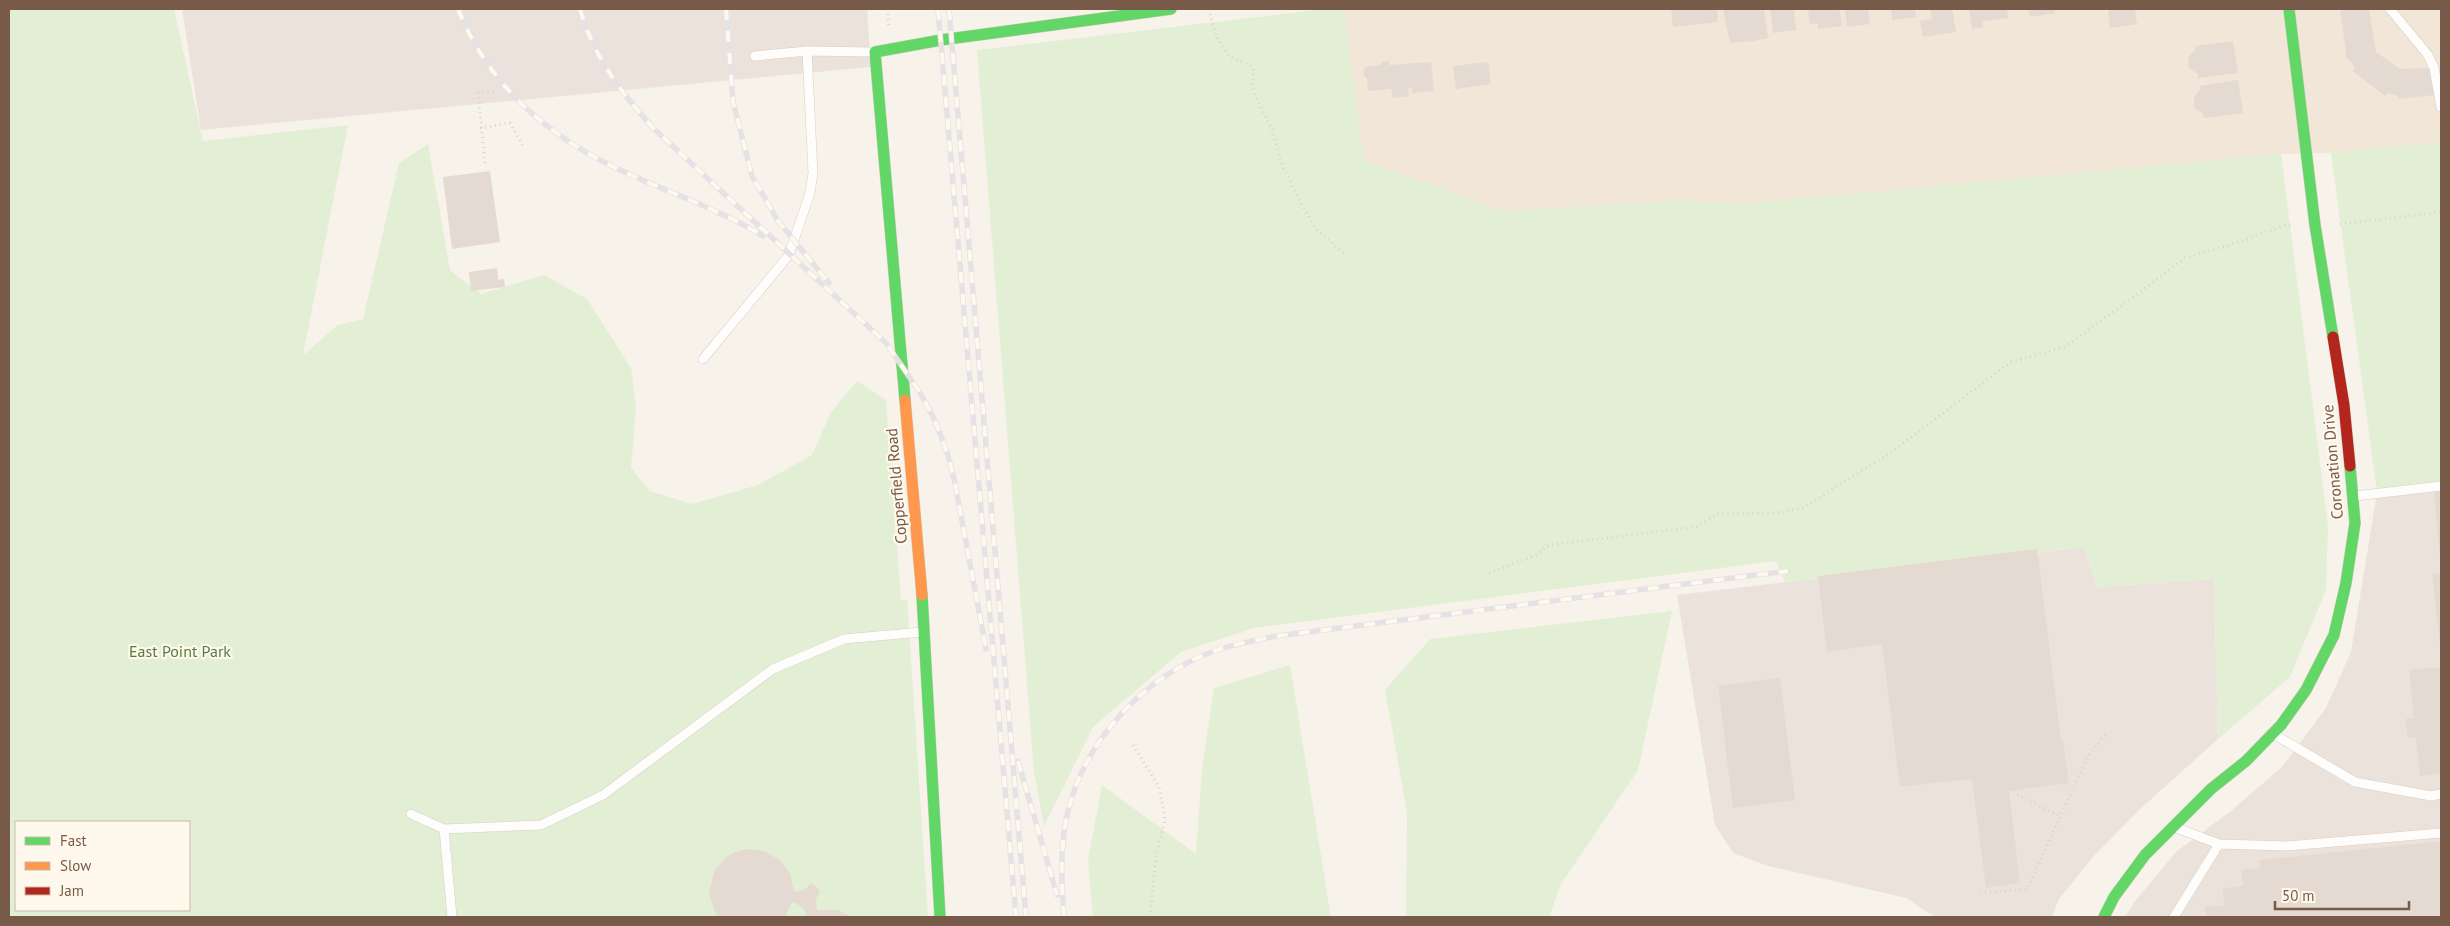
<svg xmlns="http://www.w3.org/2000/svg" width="2450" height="926" font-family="'PT Sans',sans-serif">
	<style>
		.residential { fill: #f1e6d7 }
		.industrial { fill: #ebe3db }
		.green { fill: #e3efd4; fill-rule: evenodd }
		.building { fill: #e4dad1 }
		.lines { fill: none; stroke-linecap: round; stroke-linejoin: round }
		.lane-casing { stroke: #d6cfc6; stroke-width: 10 }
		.fast-casing { stroke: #d7cfc6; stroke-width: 12 }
		.slow-casing { stroke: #d7cfc6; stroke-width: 12 }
		.jam-casing { stroke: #d7cfc6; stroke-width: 12 }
		.path { stroke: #dad2cd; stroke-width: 3; stroke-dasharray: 1 4; stroke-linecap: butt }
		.lane { stroke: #fefdfc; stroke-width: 9 }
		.fast { stroke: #63d668; stroke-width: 11 }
		.slow { stroke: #ff974d; stroke-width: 11 }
		.jam { stroke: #b3261e; stroke-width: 11 }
		.rail-casing { stroke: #e5e2e5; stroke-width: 5.5 }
		.rail { stroke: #fff8ec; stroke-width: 4; stroke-dasharray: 11; stroke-linecap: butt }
		.labels { text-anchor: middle; stroke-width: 4.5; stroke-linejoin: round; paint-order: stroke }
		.street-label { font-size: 16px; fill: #785a48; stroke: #fff8ec }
		.park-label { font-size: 16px; fill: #517e3f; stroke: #fff8ec }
	</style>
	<rect width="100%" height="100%" fill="#f7f3ea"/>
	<path class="residential" d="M1344,9H2441V142L2331,153L2281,154L1754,203L1677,201L1503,211L1364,161Z"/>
	<path class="industrial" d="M182,9H867L871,67L201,130Z
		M2441,487V917H2125L2135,901L2176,852L2231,811L2282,767L2326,708L2351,652L2377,492Z
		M2084,547L2097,587L2214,579L2218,739L2138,811L2094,856L2059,899L2052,917H1935L1906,898L1768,866L1733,853L1715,825L1677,595Z"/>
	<path class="green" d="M9,9H174L203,141L348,125L303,355L338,325L363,319L399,163L428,144L450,270L481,294L544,275L587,299L631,368L636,407L631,468L650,491L692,504L758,485L812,455L831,412L857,381L886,400L901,600L907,599L928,917H9ZM16,822H189V910H16Z
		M1324,9H1344L1364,160L1503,211L1677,201L1754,203L2281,154L2328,526L2326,590L2290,677L2218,739L2214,579L2097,587L2084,547L1785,582L1776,561L1254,628L1181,652L1093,727L1044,826L1034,772L977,50Z
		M2441,142V487L2377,492L2331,153Z
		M1672,611L1638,770L1561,884L1549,917H1406L1407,812L1385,690L1430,639Z
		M1290,665L1331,917H1093L1088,860L1102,785L1196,854L1202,769L1214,688Z"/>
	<path class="building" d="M1671,9H1717L1718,22L1673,27Z
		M1723,9H1764L1768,38L1748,42L1746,41L1730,43Z
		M1770,9H1794L1796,30L1773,33Z
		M1808,9H1839L1842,26L1818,29V23L1810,24Z
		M1845,9H1868L1870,24L1847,27Z
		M1891,9H1915L1916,17L1892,20Z
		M1930,9H1952L1956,32L1923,37L1920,21L1932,19Z
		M1969,9H2007L2008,18L1983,21V27L1972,29Z
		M2028,9H2054L2055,13L2030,17Z
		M2108,9L2135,10L2137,24L2110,28Z
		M2340,9H2369L2376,52L2400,69L2430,68L2434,95L2398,99V96L2388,93L2385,96L2353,71L2355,68L2350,60L2347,59Z
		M2233,41L2238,73L2198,78V74L2189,68L2188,58L2195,50V46Z
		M1389,61V65L1431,62L1434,91L1412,93V88H1408L1409,96L1393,98L1391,89L1368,91L1367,77H1364V69L1366,67L1381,65V62Z
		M1488,62L1491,84L1456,89L1453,66Z
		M2238,80L2243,113L2204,118L2203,114L2194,107V98L2200,89V86Z
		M490,171L500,242L452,249L443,177Z
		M497,268L498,280L504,279L505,287L471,291L469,272Z
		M2441,491V559H2440L2434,492Z
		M2037,549L2061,741H2063L2069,783L2009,791L2020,883L1986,888L1972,779L1900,787L1882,644L1827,652L1818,576Z
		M2441,573V645H2440L2432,574Z
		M2441,667V773L2420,776L2416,737L2408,738L2405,719L2414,718L2409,670Z
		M1780,678L1795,800L1733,808L1718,686Z
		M2441,841V917H2206L2205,907L2225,905L2222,889L2243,886L2241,870L2260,868L2259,860Z
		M748,849L764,851L780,860L790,873L794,892L804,890L811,883L820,890L816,900L817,910H837L852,917H801L807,914L806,912L799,905L792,902L785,917H717L709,894L714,871L726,857L735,852Z"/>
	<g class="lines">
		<g class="lane-casing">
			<path id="lane" d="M2390,9L2428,55L2434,68L2441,107
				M755,56L807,51
				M703,359L789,255L810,193L813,173L807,51L873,52
				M2355,496L2441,486
				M2275,735L2355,782L2431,796L2441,794
				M411,814L444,829
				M2177,828L2219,844L2287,846L2441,833
				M452,917L444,829L541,825L603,795L773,669L844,639L922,632
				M2174,917L2219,844"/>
		</g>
		<g class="fast-casing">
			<path id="fast" d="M2289,9L2315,225L2333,337
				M905,400L875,52L941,40L1171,9
				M922,595L940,917
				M2104,917L2114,897L2145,855L2211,789L2246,761L2281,725L2306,690L2334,635L2346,583L2355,523L2350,466"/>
		</g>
		<g class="slow-casing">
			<path id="slow" d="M905,400L922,595"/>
		</g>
		<g class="jam-casing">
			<path id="jam" d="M2333,337L2344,405L2350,466"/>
		</g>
		<path class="path" d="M887,9L889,28
			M1209,9L1216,37L1230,57L1253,67V86L1256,97L1272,130L1282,165L1302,205L1316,229L1347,256
			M480,128L510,123L523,146
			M485,163L478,93L497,91
			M2340,224L2441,212
			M1489,573L1536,555L1549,545L1696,527L1718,514L1777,513L1803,508L1890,453L2011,362L2064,347L2126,303L2185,258L2236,243L2285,225H2293
			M1133,745L1159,787L1165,819L1156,854L1150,917
			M2017,795L2060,816
			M1980,893L2027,889L2088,756L2106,734"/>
		<use href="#lane" class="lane"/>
		<use href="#fast" class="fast"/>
		<use href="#slow" class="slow"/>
		<use href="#jam" class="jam"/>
		<g class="rail-casing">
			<path id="rail" d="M458,9C488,84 546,135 618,169C666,192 717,208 763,236
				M580,9C593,56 621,92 653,128L886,343L921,394L935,421L947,452L955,483L986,649
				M726,9L733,102L752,176L778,221L829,283
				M938,9L1016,917
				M949,9L1026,917
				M1018,761L1057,895
				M1064,917C1061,881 1060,846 1068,811C1086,738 1145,677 1214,651C1234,644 1256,640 1277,636L1788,571"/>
		</g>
		<use href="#rail" class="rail"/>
	</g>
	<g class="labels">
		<g class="street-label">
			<text transform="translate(2332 462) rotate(-95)" y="6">Coronation Drive</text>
			<text transform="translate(896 486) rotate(-95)" y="6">Copperfield Road</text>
		</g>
		<g class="park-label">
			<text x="180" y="657">East Point Park</text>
		</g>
	</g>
	<rect width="2450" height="926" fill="none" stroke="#785a48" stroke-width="20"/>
	<rect x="15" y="821" width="175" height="90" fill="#fff8ec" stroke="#c9b9aa"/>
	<rect x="25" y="837" width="25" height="8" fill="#63d668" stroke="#c9b9aa"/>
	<text x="60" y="846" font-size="15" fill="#785a48">Fast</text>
	<rect x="25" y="862" width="25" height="8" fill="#ff974d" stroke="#c9b9aa"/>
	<text x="60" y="871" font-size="15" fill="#785a48">Slow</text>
	<rect x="25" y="887" width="25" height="8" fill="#b3261e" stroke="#c9b9aa"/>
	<text x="60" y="896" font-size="15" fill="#785a48">Jam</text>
	<path d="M2275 901v8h134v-8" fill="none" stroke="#785a48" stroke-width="2.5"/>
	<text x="2282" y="901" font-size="15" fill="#785a48" stroke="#fff8ec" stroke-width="4" paint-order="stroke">50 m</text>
</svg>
